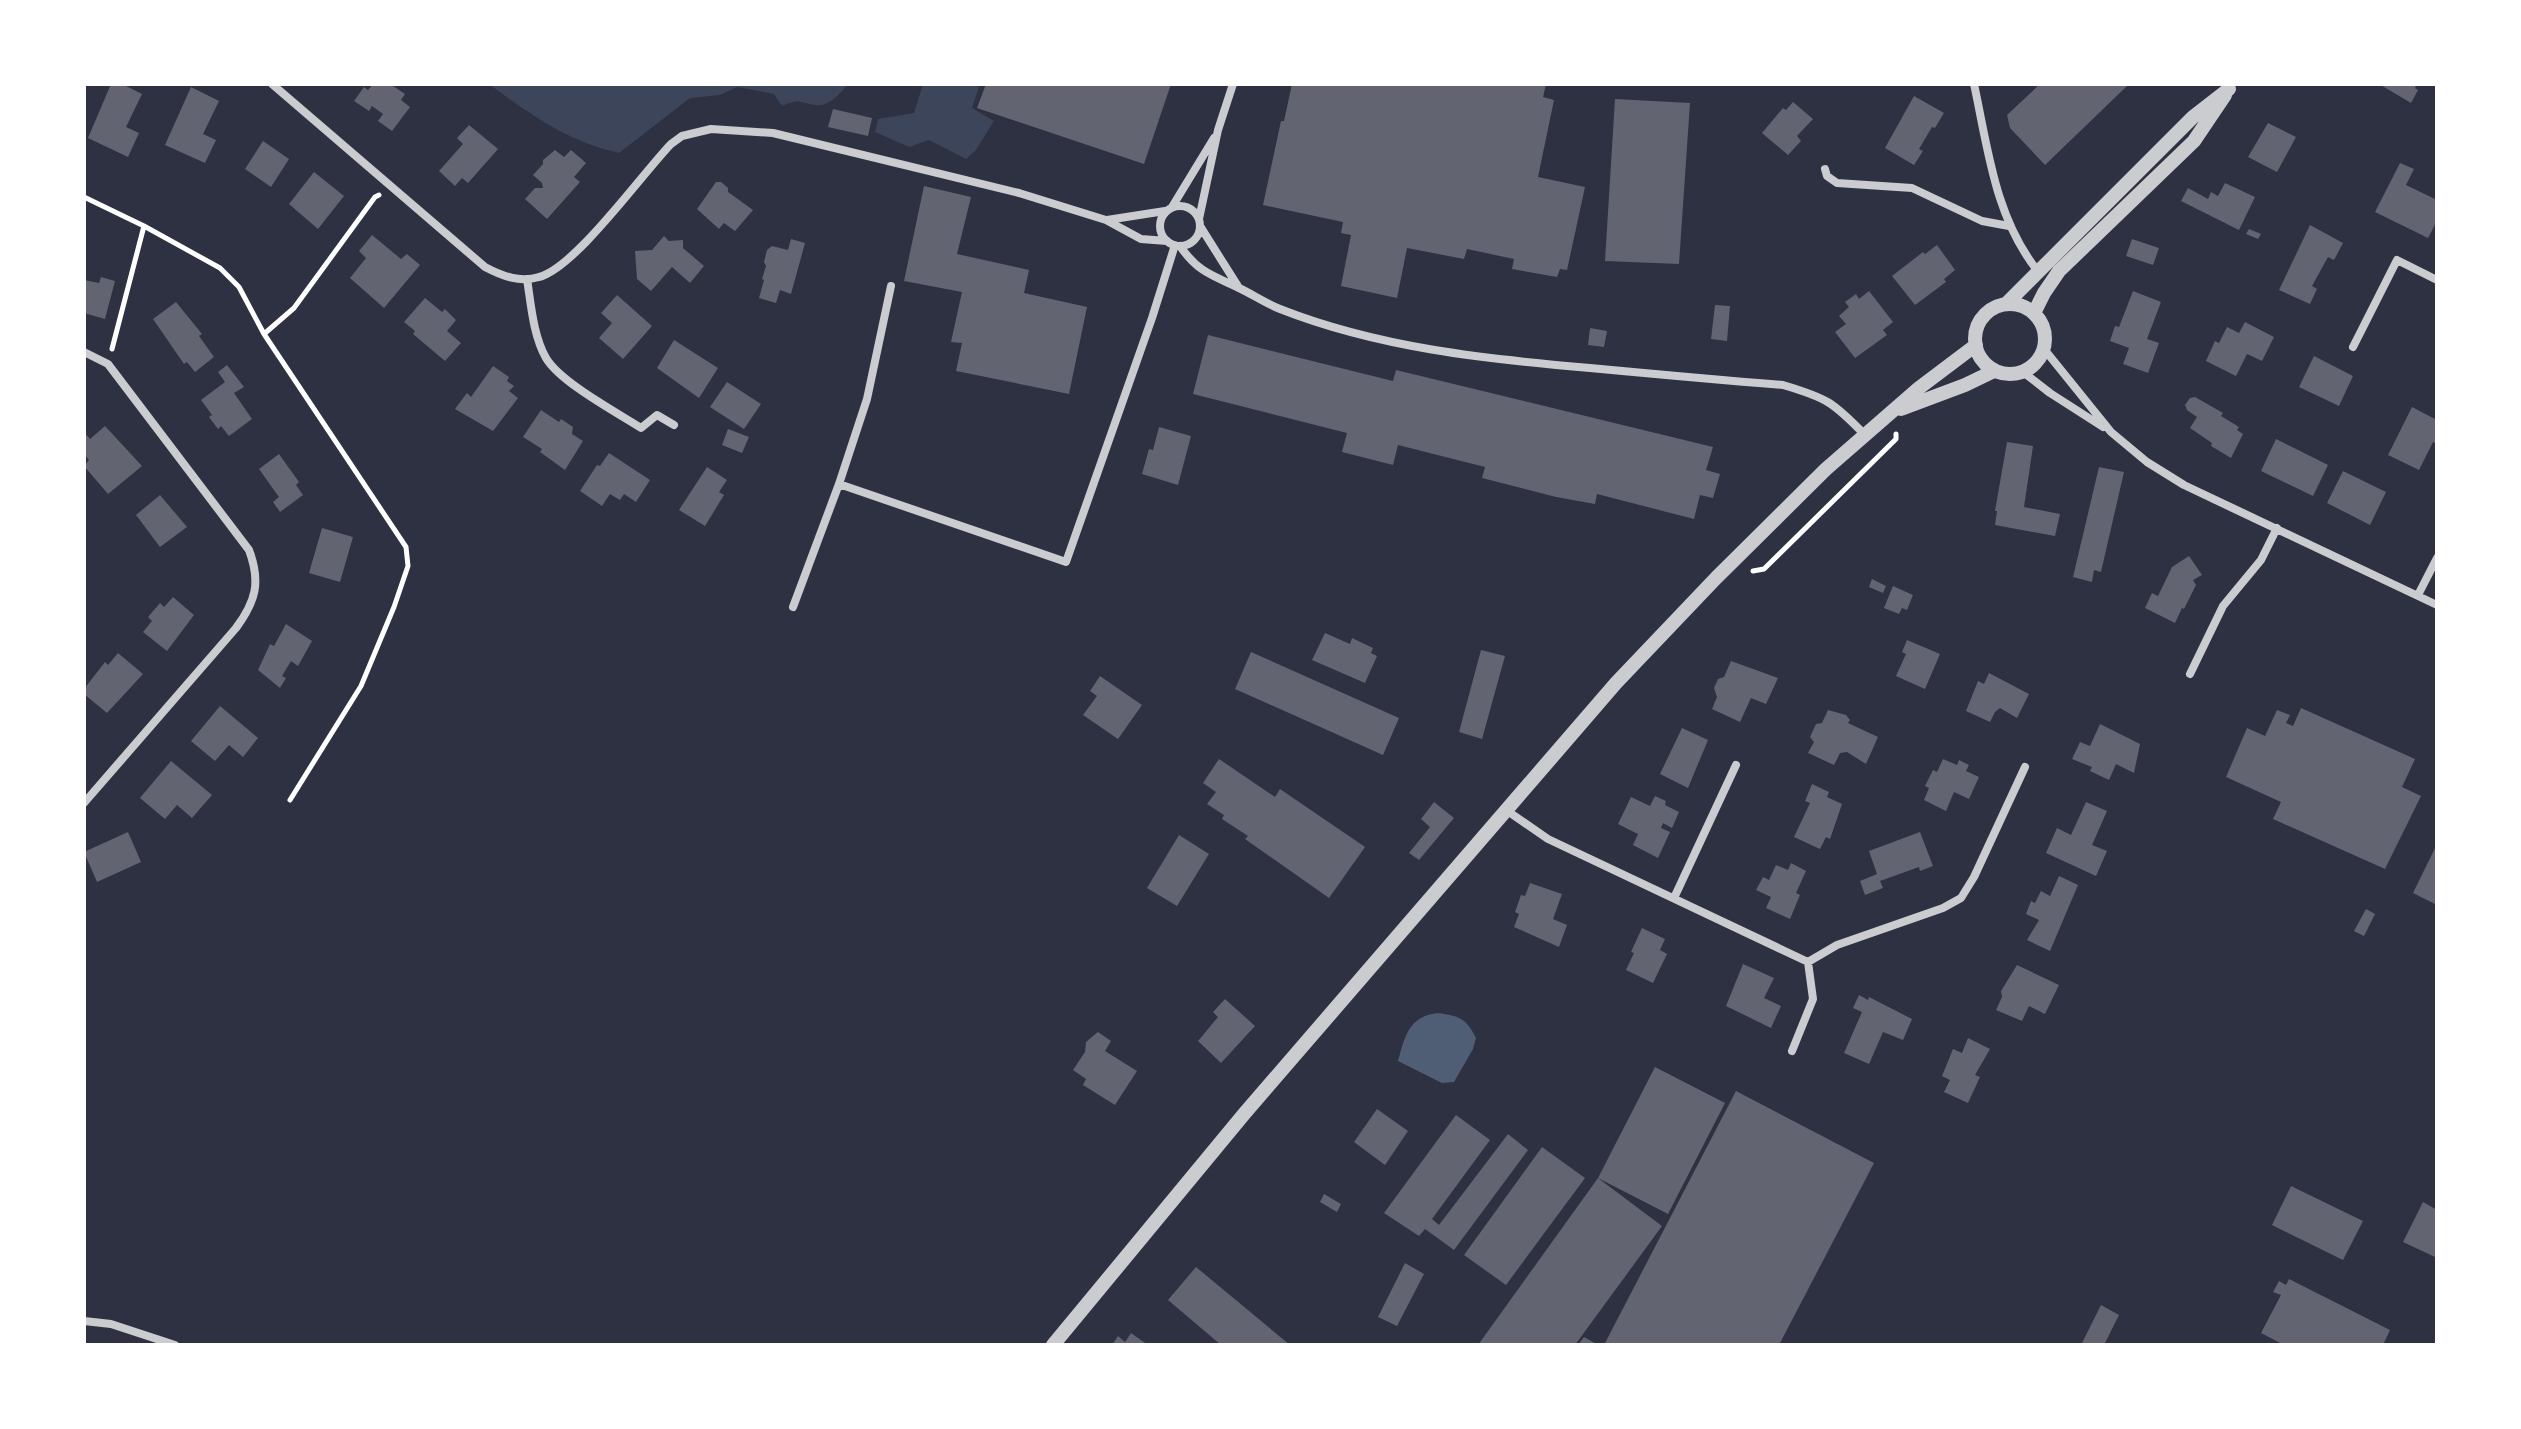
<svg xmlns="http://www.w3.org/2000/svg" width="2521" height="1429" font-family="Bitter,serif">
	<style>
		.green { fill: #3c4559 }
		.water { fill: #4f5d75 }
		.building { fill: #626471 }
		.lines { fill: none; stroke-linecap: round; stroke-linejoin: round }
		.path { stroke: #fff; stroke-width: 5 }
		.minor { stroke: #caccd0; stroke-width: 8 }
		.tertiary { stroke: #caccd0; stroke-width: 14 }
	</style>
	<rect width="100%" height="100%" fill="#2d3142"/>
	<path class="green" d="M489,84H848C840,94 829,107 815,105C797,103 802,98 782,106L774,94L737,87L720,95L690,98L619,153C569,142 529,114 489,84Z
		M923,84H980L972,108L994,121L976,150L966,159L929,140L909,147L875,132L878,119L914,113Z"/>
	<path class="water" d="M1438,1013C1459,1016 1466,1018 1476,1038L1473,1049L1454,1082L1442,1083L1398,1061C1405,1036 1409,1016 1438,1013Z"/>
	<path class="building" d="M111,84H122L142,94L126,127L139,133L128,157L88,138Z
		M373,84H390L405,94L401,100L410,107L392,131L378,121L383,114L372,106L369,111L354,101L364,87L368,90Z
		M986,84H1171L1144,164L977,108Z
		M1292,84H1546L1543,97L1554,100L1538,177L1585,187L1567,270L1560,269L1557,277L1512,269L1514,259L1467,249L1464,259L1407,248L1397,298L1341,286L1351,235L1341,233L1343,222L1263,205L1281,121H1284Z
		M2040,84H2125L2127,86L2045,165L2010,128L2007,115Z
		M2379,84H2417L2415,88L2418,90L2411,103Z
		M191,87L219,101L203,134L216,140L205,163L165,145Z
		M1914,96L1944,113L1935,128L1932,127L1919,149L1923,151L1914,165L1885,148Z
		M1615,99L1690,103L1679,264L1605,261Z
		M1793,102L1813,119L1797,136L1801,141L1788,155L1762,133L1783,108L1786,110Z
		M833,109L872,118L868,136L828,127Z
		M2268,123L2296,137L2277,172L2248,157Z
		M469,125L498,149L468,183L462,178L455,186L439,171L463,144L457,138Z
		M263,141L289,159L271,187L245,169Z
		M555,150L564,157L571,150L586,163L574,177L580,182L547,219L525,199L535,188H543L542,183L533,175L543,164V160Z
		M2400,163L2414,169L2406,185L2437,200V221L2428,238L2375,212Z
		M314,172L344,196L318,229L289,204Z
		M716,182H721L728,188V192L753,210L735,231L724,223L719,229L697,209Z
		M2225,183L2255,197L2239,230L2181,201L2188,188L2208,199L2211,192L2218,196Z
		M924,186L971,197L957,254L1029,270L1024,293L1087,307L1069,394L956,371L962,343L951,342L962,292L904,281Z
		M2310,225L2343,243L2334,260L2328,257L2312,286L2317,289L2310,304L2279,290Z
		M2249,229L2261,234L2258,239L2246,234Z
		M372,235L401,259L407,254L420,265L384,308L350,278L366,258L359,251Z
		M664,236L669,241L683,240V248L704,266L690,283L672,267L651,291L637,279L635,251L652,250Z
		M791,239L805,243L791,294L780,290L776,303L759,298L764,280L762,279L766,266L764,262L767,250L772,246L788,250Z
		M2132,239L2159,248L2153,265L2126,256Z
		M1937,245L1955,270L1944,279L1946,282L1915,305L1892,276L1923,252L1925,254Z
		M101,277L115,281L105,319L84,313V280L99,283Z
		M1869,291L1893,322L1883,330L1887,335L1855,358L1835,332L1846,324L1839,316L1849,307L1845,302L1856,294L1859,299Z
		M2133,291L2161,302L2147,339L2159,343L2148,373L2123,364L2129,348L2110,341L2115,326L2119,327Z
		M617,295L652,326L623,359L599,338L612,323L601,313Z
		M425,298L442,312L445,309L456,320L447,331L461,343L445,361L413,334L415,331L404,322Z
		M176,302L202,334L199,336L214,357L195,372L187,362L184,364L153,319Z
		M1715,305L1730,306L1727,341L1711,339Z
		M2245,322L2274,337L2262,361L2247,354L2236,376L2206,361L2215,341L2219,343L2227,327L2239,333Z
		M1590,328L1607,331L1604,347L1588,345Z
		M1208,335L1393,381L1396,370L1713,447L1706,470L1720,474L1713,498L1700,495L1694,519L1597,494L1595,504L1556,497L1482,478L1485,467L1398,445L1393,465L1342,452L1347,433L1193,394Z
		M674,340L718,368L699,398L657,368Z
		M2314,356L2353,376L2339,406L2299,387Z
		M227,365L244,387L234,393L252,419L229,436L221,426L218,429L209,417L212,415L201,400L225,382L218,372Z
		M493,366L509,377L507,381L514,386L509,391L518,398L493,431L455,409L467,393L471,397Z
		M727,382L761,404L744,429L710,407Z
		M2195,397L2223,413L2221,416L2239,427L2237,430L2243,434L2231,458L2211,446L2212,443L2190,428L2197,417L2187,410L2185,405L2190,398Z
		M2412,407L2437,420V444L2433,442L2419,470L2388,455Z
		M541,410L559,422L561,419L573,427L572,434L583,441L565,470L540,452L542,449L523,437Z
		M105,426L142,466L108,494L84,466L89,460L84,454V432L90,439Z
		M1159,427L1191,436L1178,485L1142,474L1149,449L1153,450Z
		M728,429L749,437L742,453L722,445Z
		M2276,439L2328,465L2313,496L2261,471Z
		M2007,442L2033,446L2024,507L2060,514L2055,536L1995,525L1997,511H1995Z
		M609,453L650,480L636,502L624,494L620,500L610,494L602,506L580,491L597,465L600,466Z
		M279,454L299,482L296,485L303,495L280,512L273,502L279,497L259,469Z
		M707,467L727,480L719,492L724,495L705,526L679,510Z
		M2099,467L2124,472L2101,572L2094,570L2092,582L2073,577Z
		M2343,471L2386,492L2370,525L2327,503Z
		M160,495L187,527L160,547L136,515Z
		M322,528L353,537L340,582L309,573Z
		M2189,556L2202,575L2193,580L2196,585L2184,609L2182,608L2175,623L2145,608L2152,593L2158,596L2172,567Z
		M1872,579L1886,586L1883,593L1869,587Z
		M1893,586L1913,595L1907,610L1902,608L1899,614L1884,608Z
		M173,597L194,615L167,651L143,632L152,621L148,617L160,603L164,607Z
		M286,624L312,641L298,666L291,661L282,676L286,678L280,688L258,670L270,644L274,646Z
		M1325,633L1350,644L1352,638L1373,648L1371,653L1377,656L1365,683L1312,660Z
		M1907,640L1940,654L1925,689L1896,676L1906,654L1902,652Z
		M1481,650L1505,656L1482,739L1459,732Z
		M1251,652L1399,718L1383,755L1235,689Z
		M118,653L143,674L107,713L84,694V689L105,662L108,665Z
		M1731,661L1778,678L1766,704L1751,698L1740,722L1712,709L1717,697L1714,688L1718,679L1724,677Z
		M1989,673L2029,694L2017,718L2000,708L1995,712L1990,722L1966,711L1978,681L1984,684Z
		M1100,676L1142,705L1118,739L1083,715L1097,696L1090,691Z
		M220,706L258,738L243,757L229,745L215,761L191,741Z
		M2301,708L2415,759L2402,787L2421,796L2385,869L2273,819L2281,802L2226,777L2247,728L2265,736L2277,710L2290,715L2286,723L2293,726Z
		M1828,710L1846,715L1850,720L1848,723L1878,737L1866,764L1847,752L1840,753L1834,765L1808,753L1814,742L1810,737L1816,724L1822,723Z
		M2100,724L2140,744L2134,773L2116,764L2109,780L2090,771L2092,767L2072,759L2080,742L2090,746Z
		M1682,728L1708,740L1688,788L1660,774Z
		M1219,759L1275,797L1280,789L1365,847L1329,898L1245,839L1248,836L1222,819L1224,815L1207,804L1216,792L1203,783Z
		M1943,759L1957,765L1959,760L1969,765L1966,771L1979,777L1969,799L1954,792L1946,811L1924,800L1929,788L1925,786L1933,770L1937,772Z
		M171,761L212,795L192,818L177,805L165,819L140,798Z
		M1812,784L1829,792L1827,797L1842,804L1830,839L1826,837L1820,849L1794,837L1810,803L1805,801Z
		M1655,796L1666,801L1665,805L1679,812L1672,828L1663,823L1661,828L1670,832L1658,858L1633,845L1638,834L1618,824L1631,797L1650,806Z
		M1434,802L1454,818L1419,860L1409,853L1430,827L1421,819Z
		M2086,802L2107,811L2092,845L2107,851L2096,876L2046,853L2057,828L2071,835Z
		M128,832L141,862L97,882L84,852Z
		M1920,832L1933,866L1920,871L1919,867L1880,881L1883,888L1865,895L1860,881L1877,874L1869,851Z
		M1179,835L1209,854L1177,906L1147,888Z
		M2437,844V905L2413,893Z
		M1791,863L1806,871L1796,893L1800,895L1790,919L1766,908L1771,897L1756,890L1763,877L1769,880L1776,865L1788,870Z
		M2059,876L2078,885L2050,951L2027,940L2039,920L2026,914L2031,901L2035,903L2041,891L2050,896Z
		M1530,883L1562,894L1553,919L1567,925L1559,947L1514,927L1519,914L1515,912L1521,895L1525,896Z
		M2366,909L2375,914L2364,936L2354,931Z
		M1642,928L1665,939L1660,950L1667,954L1653,983L1626,970L1634,953L1631,952Z
		M1743,964L1774,978L1764,998L1781,1006L1771,1028L1726,1006Z
		M2017,965L2059,985L2045,1014L2029,1006L2022,1021L1996,1010L2002,997L2001,991Z
		M1859,995L1868,1000L1869,997L1912,1019L1903,1040L1883,1032L1869,1064L1844,1053L1862,1012L1853,1008Z
		M1225,999L1255,1026L1221,1063L1198,1041L1218,1017L1213,1012Z
		M1098,1032L1111,1041L1105,1051L1137,1071L1115,1105L1083,1085L1086,1079L1073,1070L1085,1052L1086,1042Z
		M1968,1038L1990,1049L1975,1075L1980,1077L1968,1103L1944,1092L1950,1080L1942,1076L1953,1049L1962,1053Z
		M1655,1067L1725,1103L1668,1214L1598,1178Z
		M1736,1091L1874,1163L1779,1345H1604Z
		M1377,1109L1408,1131L1385,1165L1354,1142Z
		M1456,1115L1490,1140L1432,1219L1439,1225L1508,1134L1528,1150L1454,1250L1425,1229L1419,1236L1384,1213Z
		M1542,1147L1585,1178L1506,1285L1464,1255Z
		M1598,1178L1662,1226L1575,1345H1478Z
		M2291,1186L2363,1221L2343,1260L2272,1225Z
		M1324,1194L1341,1204L1337,1212L1320,1202Z
		M2423,1202L2437,1210L2435,1257L2403,1242Z
		M1405,1263L1424,1274L1397,1326L1378,1317Z
		M1196,1267L1290,1345H1221L1168,1300Z
		M2289,1279L2390,1330L2383,1345H2284L2261,1333L2281,1295L2273,1292L2279,1281L2286,1285Z
		M2101,1305L2119,1315L2104,1345H2081Z
		M1131,1333L1148,1345H1112L1118,1336L1125,1342Z
		M1584,1337L1598,1345H1578Z"/>
	<g class="lines">
		<path class="path" d="M84,197L144,226L220,268L239,287L264,334L294,308L375,197L379,195
			M264,334L406,547L408,566L394,607L361,686L290,800
			M112,349L144,226
			M1753,571L1764,569L1896,439V434"/>
		<path class="minor" d="M272,84L485,267C502,276 520,283 539,277C575,268 642,174 671,144L682,136L711,129L773,133L1019,193L1106,220L1141,239L1167,241
			M1974,84C1988,149 1995,217 2037,270
			M1825,169L1827,176L1837,183L1912,188L1982,221L2009,226
			M1160 226a20 20 0 1 1 40 0a20 20 0 1 1-40 0Z
			M1172,207L1214,138
			M1199,219L1218,130L1233,84
			M1107,220L1165,211
			M1200,226L1239,288
			M1180,246C1197,271 1211,275 1237,287C1252,294 1265,303 1280,309C1379,348 1486,359 1590,368C1654,374 1719,380 1783,385C1827,398 1833,402 1865,435
			M527,279C531,304 533,335 546,358C560,382 616,412 641,428L657,415L674,425
			M2353,347L2397,260L2437,280
			M2044,349L2111,432L2147,462L2184,485L2437,605
			M84,352L108,364L249,550C261,582 256,601 236,628L84,803
			M2023,372L2050,393L2103,427
			M839,484L1066,562L1152,318L1175,245
			M2418,595L2437,558
			M793,607L839,484L867,399L891,286
			M2190,674L2223,606L2261,560L2277,528
			M1506,810L1548,839L1808,962L1837,945L1943,908L1961,898L1974,877L2025,767
			M1674,898L1736,765
			M1792,1051L1813,999L1808,962
			M84,1321L111,1324L175,1345"/>
		<path class="tertiary" d="M1975 339a35 35 0 1 1 70 0a35 35 0 1 1-70 0Z
			M2006,304L2193,117L2229,89
			M2034,313L2044,293L2059,271L2194,141L2225,95
			M1901,409L1965,385L1994,371
			M1053,1345L1244,1114L1616,683L1716,578L1826,469L1919,388L1976,345"/>
	</g>
	<rect width="2521" height="1429" fill="none" stroke="#ffffff" stroke-width="172"/>
</svg>
